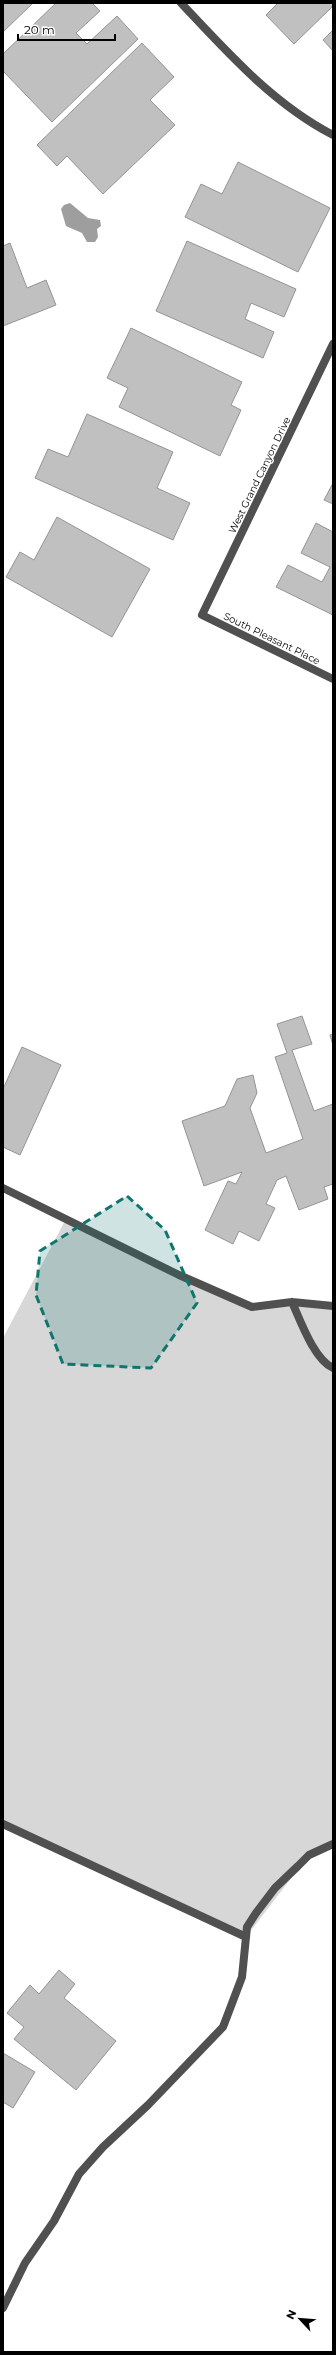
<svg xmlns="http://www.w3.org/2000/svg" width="336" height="2355" font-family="Montserrat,sans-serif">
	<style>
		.green { fill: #d7d7d7 }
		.water { fill: #9e9e9e }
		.building { fill: #c0c0c0; stroke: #949494 }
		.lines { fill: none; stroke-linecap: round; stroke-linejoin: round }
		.street { stroke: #505050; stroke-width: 8 }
		.marked { fill: #0f766e; fill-opacity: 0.2; stroke: #0f766e; stroke-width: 3; stroke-dasharray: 8 5; stroke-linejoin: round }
		.labels { text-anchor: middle; stroke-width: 3; stroke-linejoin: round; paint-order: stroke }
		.street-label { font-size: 10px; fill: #000; stroke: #fff }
	</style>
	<rect width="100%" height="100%" fill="#fff"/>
	<path class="green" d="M66,1219L252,1307L333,1306V1844L309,1855L246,1937L3,1824V1338Z"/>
	<path class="water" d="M70,203L88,218L100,220L101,226L97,229L98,237L95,242H87L82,233L66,226L61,209L64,205Z"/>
	<path class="building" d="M3,3H33L3,32Z
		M56,3H92L100,11L76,33L87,44L117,16L138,39L52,122L3,71V54Z
		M278,3H333V6L294,44L266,15Z
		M333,30V51L323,40Z
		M142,43L174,77L150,100L175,125L103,194L67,156L57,166L37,145Z
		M238,162L330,208L298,272L185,217L201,184L222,194Z
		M187,241L296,289L284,317L251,303L245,319L274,332L263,358L156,311Z
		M10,243L27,288L46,280L56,305L3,326V246Z
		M131,328L242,382L231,405L241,410L220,456L119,407L128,388L107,378Z
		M87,414L173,452L157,488L190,503L173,540L35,478L48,449L68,457Z
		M333,483V504L324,500Z
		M57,517L150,569L112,637L6,577L20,552L34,560Z
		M316,523L333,532V615L276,587L288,565L322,582L330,567L301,553Z
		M302,1016L312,1044L292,1050L314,1111L333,1104V1184L324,1187L328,1199L299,1210L286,1176L277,1180L266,1204L275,1208L259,1241L239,1231L233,1244L205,1230L228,1181L236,1184L242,1172L204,1186L182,1121L225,1106L237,1079L253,1075L257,1093L250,1108L266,1153L303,1139L275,1057L287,1053L277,1024Z
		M333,1034V1045L330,1035Z
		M22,1047L61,1065L20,1155L3,1147V1089Z
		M59,1970L75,1984L64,1998L116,2041L76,2090L14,2039L24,2027L7,2013L30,1985L39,1994Z
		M3,2053L35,2072L13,2108L3,2102Z"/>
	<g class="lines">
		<path class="street" d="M181,3C227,52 273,104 333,135
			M333,344L202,615L333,679
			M3,1188L179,1275L252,1307L292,1302L333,1306
			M292,1302C301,1322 314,1359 333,1368
			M3,1824L246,1937
			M3,2308L25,2263L54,2221L79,2174L103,2147L148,2105L223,2027L242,1977L247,1927L256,1913L275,1888L298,1866L309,1855L333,1844"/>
	</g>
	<path class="marked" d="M127,1196L165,1230L197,1303L151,1368L63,1364L36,1295L40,1251Z"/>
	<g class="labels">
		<g class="street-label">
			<text transform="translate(259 475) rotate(-64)" y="4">West Grand Canyon Drive</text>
			<text transform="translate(272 638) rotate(26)" y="4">South Pleasant Place</text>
		</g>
	</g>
	<rect width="336" height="2355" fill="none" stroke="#000000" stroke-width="8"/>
	<g transform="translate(300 2319) rotate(296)" stroke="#ffffff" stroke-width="3" paint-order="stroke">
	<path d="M0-3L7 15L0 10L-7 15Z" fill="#000000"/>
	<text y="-6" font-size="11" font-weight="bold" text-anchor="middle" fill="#000000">N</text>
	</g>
	<path d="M18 34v6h97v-6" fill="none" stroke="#000000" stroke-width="2"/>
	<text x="24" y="34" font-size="12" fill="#000000" stroke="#ffffff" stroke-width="3" paint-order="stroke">20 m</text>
</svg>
